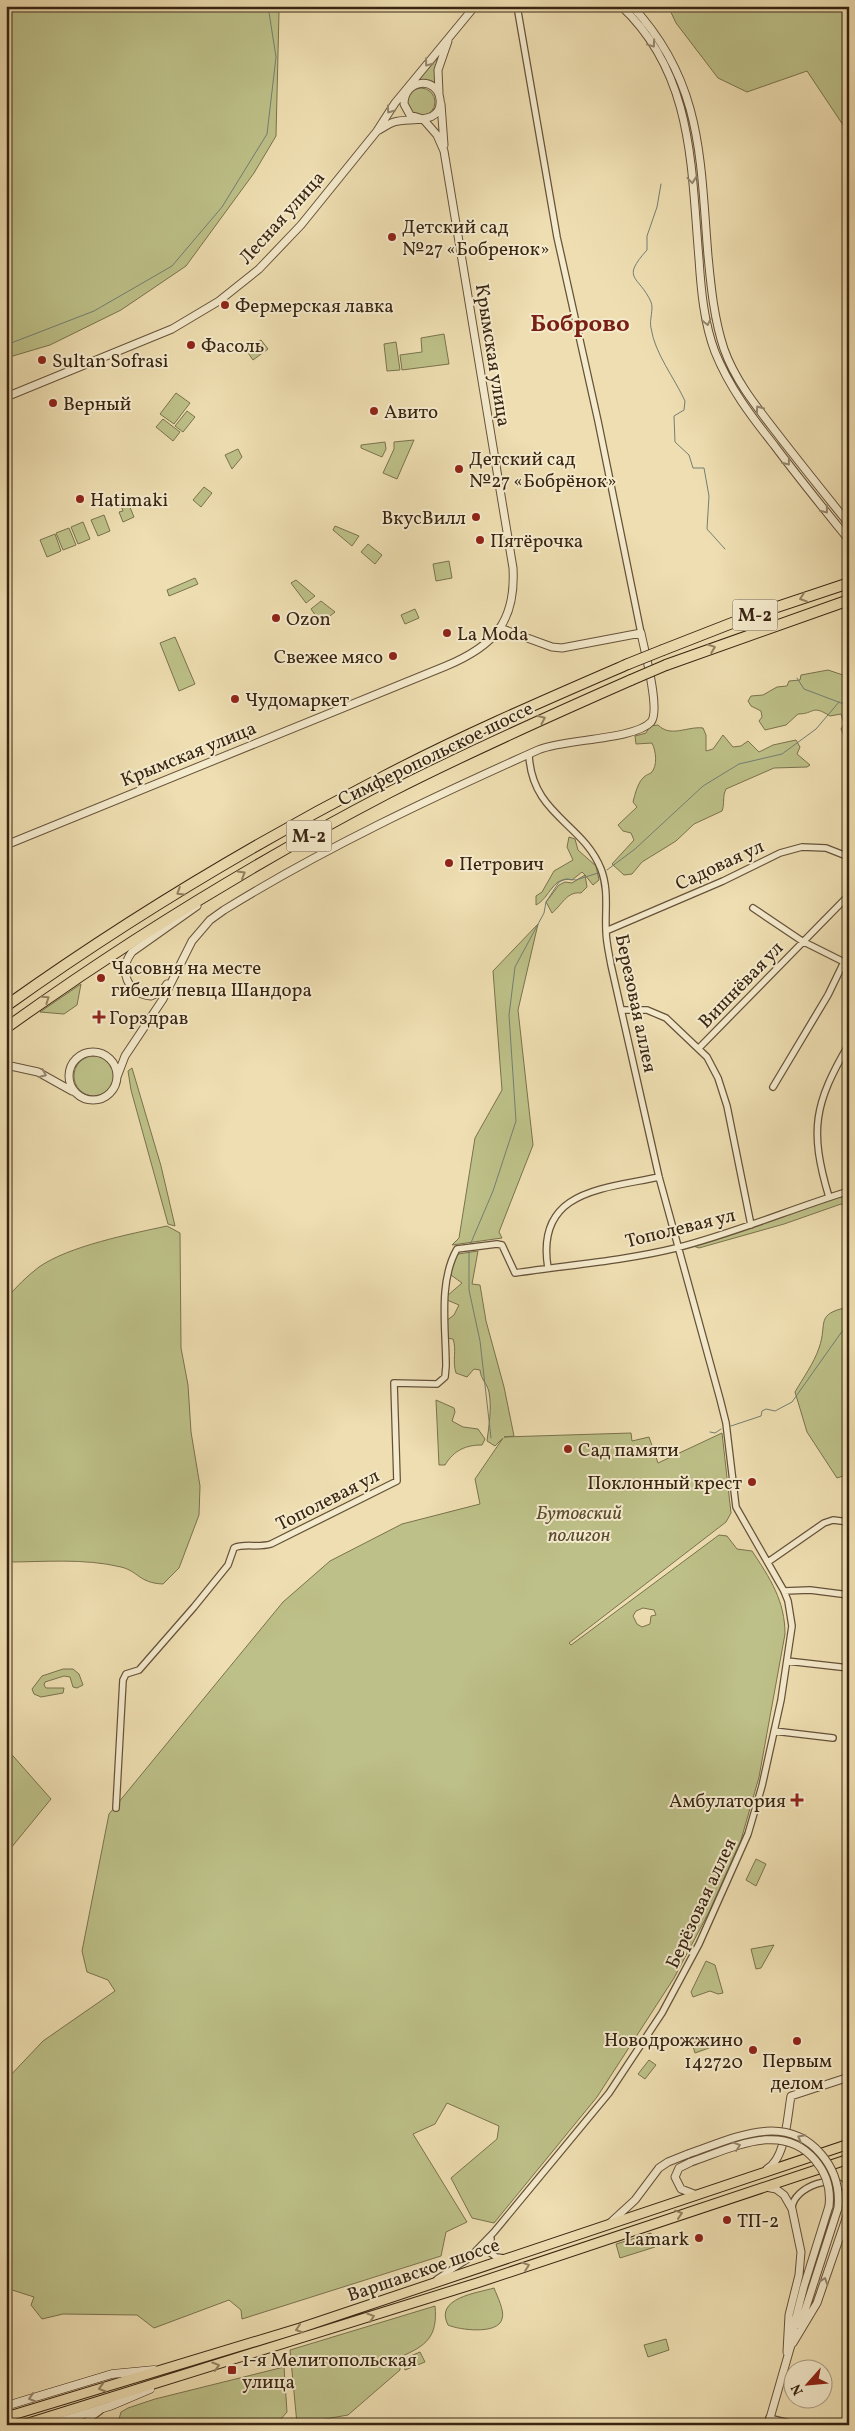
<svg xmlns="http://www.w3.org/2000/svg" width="855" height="2431" font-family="Vollkorn,serif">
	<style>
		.green { fill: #bdc088; stroke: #7a724d; fill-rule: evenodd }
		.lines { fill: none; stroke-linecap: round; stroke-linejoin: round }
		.stream { stroke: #737f73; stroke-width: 1 }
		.minor-casing { stroke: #66523a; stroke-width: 8 }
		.tertiary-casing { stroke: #66523a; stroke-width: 9 }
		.secondary-casing { stroke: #382412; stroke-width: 9 }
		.primary-casing { stroke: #382412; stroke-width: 11 }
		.motorway-casing { stroke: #382412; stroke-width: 12 }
		.minor { stroke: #f4eacc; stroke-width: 5.5 }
		.tertiary { stroke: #f4eacc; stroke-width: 7 }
		.secondary { stroke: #f4eacc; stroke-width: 8 }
		.primary { stroke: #eedeb1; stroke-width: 9 }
		.motorway { stroke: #eedeb1; stroke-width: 10 }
		.tertiary-bridge-casing { stroke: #66523a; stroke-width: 9; stroke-linecap: butt }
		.motorway-bridge-casing { stroke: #382412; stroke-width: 12; stroke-linecap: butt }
		.tertiary-bridge { stroke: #f4eacc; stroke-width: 7 }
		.motorway-bridge { stroke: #eedeb1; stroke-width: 10 }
		.oneway { stroke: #96876f }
		.oneway2 { stroke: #938162 }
		.poi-dot { fill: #8f2418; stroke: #f4eacc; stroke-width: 2 }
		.labels { text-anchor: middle; stroke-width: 4; stroke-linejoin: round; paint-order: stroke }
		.shield { fill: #f4eacc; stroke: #705f4a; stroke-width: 1 }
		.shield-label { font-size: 18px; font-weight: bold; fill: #382412 }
		.street-label { font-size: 19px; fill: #382412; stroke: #f4eacc }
		.poi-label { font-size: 19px; fill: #382412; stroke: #f4eacc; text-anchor: start }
		.park-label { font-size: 19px; font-style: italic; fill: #594b30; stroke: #f4eacc }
		.district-label { font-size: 24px; font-weight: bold; fill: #7a1f14; stroke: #f4eacc }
	</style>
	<rect width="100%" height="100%" fill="#eedeb1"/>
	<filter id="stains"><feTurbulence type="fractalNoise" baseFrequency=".004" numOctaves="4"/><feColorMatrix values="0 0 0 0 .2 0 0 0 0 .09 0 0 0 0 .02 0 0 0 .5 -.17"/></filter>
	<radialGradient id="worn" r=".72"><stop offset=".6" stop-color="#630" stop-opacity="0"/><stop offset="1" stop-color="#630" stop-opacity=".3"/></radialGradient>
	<path class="green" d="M6,6H277L279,12L276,136L254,173L186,266L121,310L50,345L6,358Z
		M668,6H849V134L807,71L747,92L718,78L676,23Z
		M443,46L436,86L423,80L417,81Z
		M407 102a14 14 0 1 1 28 0a14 14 0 1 1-28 0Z
		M444,334L449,364L402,370L400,355L422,352L421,338Z
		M261,340L268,349L253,360L246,350Z
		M396,342L400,370L387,371L384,344Z
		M176,393L190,403L174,424L160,414Z
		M187,411L195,417L183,432L175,426Z
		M163,419L180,432L173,441L156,427Z
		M414,440L397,479L383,473L394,449V442Z
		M385,442L386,449L382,457L361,448V445Z
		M238,449L242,457L232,469L225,455Z
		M204,487L212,493L201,507L193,500Z
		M127,500L134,517L123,522L119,512L123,511L120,503Z
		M104,515L110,531L98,536L91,520Z
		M83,522L90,539L78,544L71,527Z
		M335,526L359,536L352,546L333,530Z
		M69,528L76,545L63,550L56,533Z
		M55,534L61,551L47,557L40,540Z
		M368,544L382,555L375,564L361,552Z
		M449,561L452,578L436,581L433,564Z
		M195,578L198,584L169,596L167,590Z
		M296,580L315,596L306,603L291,583Z
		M321,601L335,612L321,623L311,609Z
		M415,609L419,618L405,624L401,615Z
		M175,637L195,684L179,691L160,643Z
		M828,670L849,677V763L844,755L848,744L841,729L844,724L841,714L830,716C811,704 815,714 798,714L786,725L765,730L759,721L762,717L761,711L751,706L748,701L751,696L763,695L777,687L787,686L789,681L800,680L801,675Z
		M658,725C671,738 687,726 703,728L706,735V751L713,749L723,735L733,747L741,746L748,741L759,752L773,745L796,740L800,747L797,754L810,765L807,767L774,768L726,789C722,797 725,803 722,811L694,824L676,841L642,862L632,874L624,875L612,864L634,840L631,833L623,831L618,825L637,807L633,802C635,794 638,782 644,777C646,775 649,774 651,773C658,766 656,751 652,743L636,744L635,736L646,733L650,726Z
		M569,837L575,839L578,850L596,866L599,880L593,885L585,875L587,887L581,893C567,891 562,905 552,913L546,902L559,885L565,882L572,883L585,875L582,872L572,880C553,875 550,898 536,905V896L542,892L554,871L573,860L567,847Z
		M538,924L518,1010L533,1145L499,1232L502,1238L452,1245L459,1238L475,1138L502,1090L493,971Z
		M81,984L77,1005L64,1014L40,1012Z
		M74 1076a20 20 0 1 1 40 0a20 20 0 1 1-40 0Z
		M132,1068L161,1166L175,1226L168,1224L131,1090L128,1071Z
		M849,1191V1228L847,1207L841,1204L784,1224L699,1248L693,1246Z
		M167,1226L180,1233L181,1348L188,1385L191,1432L200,1486L199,1515L179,1568L163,1584C139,1583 138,1571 121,1567C84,1558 44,1562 6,1562V1299C16,1287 27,1276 39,1267C69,1246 130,1234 167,1226Z
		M478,1251L472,1284L480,1285L486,1321L504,1387L514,1436L504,1437L631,1433L632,1441L649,1437L658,1463L722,1433L731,1513L726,1522L569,1643L571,1645L719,1535L727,1536L737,1549L752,1551C770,1578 785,1601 785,1634L759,1777L741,1840L709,1912L674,1978L597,2097L494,2223L472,2218L451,2178L497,2139L499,2126L447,2103L435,2124L413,2134L467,2222L446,2232L441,2256L242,2319L241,2310L229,2300L154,2328L137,2315L63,2314L42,2319L31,2305L34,2297L6,2288V2080L43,2041L115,1991L108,1980L87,1972L82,1951L109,1814L283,1602L330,1561L402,1524L480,1504L475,1479L503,1438L495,1446L487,1441C489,1425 492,1408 489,1392C487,1383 481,1380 480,1370L474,1369L467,1377L456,1373C452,1361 457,1350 453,1339L446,1338V1321L454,1315L459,1305L447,1300V1296L462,1283L451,1275V1262L458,1254ZM643,1608L654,1610L656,1615L651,1616L650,1624L642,1627L637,1624L633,1616L636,1611Z
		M849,1307V1474L837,1478L807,1432L795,1392C803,1378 814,1363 819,1348C828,1323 814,1314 849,1307Z
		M436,1400L454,1408L455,1412L452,1421L463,1427L478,1429L485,1439L482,1445C466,1445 454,1450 445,1465H439Z
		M63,1669H73L79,1674L83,1685L77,1688L73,1687L70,1677L64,1676L45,1682L44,1685L46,1688H64L63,1693L41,1697L34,1694L32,1689L42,1676Z
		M6,1748L51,1799L6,1854Z
		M756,1859L766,1864L756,1886L746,1880Z
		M774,1945L761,1968L756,1969L751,1949Z
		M706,1961L715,1965L723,1993L718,1994L710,1991L693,1997L691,1992Z
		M706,2039L709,2048L695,2053L692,2043Z
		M649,2060L656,2065L645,2079L638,2074Z
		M651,2233L655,2247L620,2258L616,2244Z
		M494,2288C497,2296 505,2311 502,2319C498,2335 459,2330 448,2325C434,2298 477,2293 494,2288Z
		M435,2306C438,2337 426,2346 400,2357V2370L348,2415L297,2424L290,2350Z
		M666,2339L669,2350L648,2357L644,2345Z
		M420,2352L425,2362L405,2370L401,2360Z
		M284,2367L287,2412L280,2420L268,2424L122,2425L119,2419L121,2412L128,2408L155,2399Z"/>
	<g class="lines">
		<path class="stream" d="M661,184L657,207L647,236V250C620,280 639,275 651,302C654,309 649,320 651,328C655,354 674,377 685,401L684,410L674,416L675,442L689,455L693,468H704L709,496L707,529L725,549
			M6,345L94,311L172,266L222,207L267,134L276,57L268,6
			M797,678L804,689L849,706
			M607,870L635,849L703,786L739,764L782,754L816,729L839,702
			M470,1245L493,1191L516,1121L509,1015L515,967L544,913L546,902L559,882L566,879L576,880L598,873
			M469,1251V1290L480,1341L491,1438
			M731,1426L761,1416L762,1411L766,1409L775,1411L792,1402L843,1330L849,1328
			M710,1432L715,1433L721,1429"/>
		<g class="minor-casing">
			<path id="minor" d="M517,6L557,237L598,421L641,633
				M753,908L802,941L844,962L828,995L773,1087
				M606,931L723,881L780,853L802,847L826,848L849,857
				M621,1010H647L666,1018L707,1057L718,1078L727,1106L751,1225
				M699,1048L849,895
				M829,1197C809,1130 814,1104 849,1044
				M548,1268C535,1190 603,1189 659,1177
				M768,1562L824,1523L833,1520L849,1522
				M784,1591L810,1590L849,1595
				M787,1661L849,1668
				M774,1731L833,1738
				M116,1808L123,1680L126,1674L139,1670L194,1607L228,1565L234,1548C243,1543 259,1548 271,1544L397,1481L394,1383L437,1384L445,1377L446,1366C446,1329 438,1282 457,1249L497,1244L502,1245L515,1273C568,1265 623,1261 676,1248C735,1233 791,1209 849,1191
				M792,2208C793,2187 838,2170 848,2192
				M491,2239L488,2251L496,2257L504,2258
				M437,2279L468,2259L494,2232L609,2093L662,2013L699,1944L748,1834L762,1786L781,1700L792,1626L788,1601L784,1591L736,1507L726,1423L720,1399L659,1177L611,965C609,953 606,942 606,930C605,910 609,890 601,869C583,823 532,815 529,755
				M769,2418L797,2425
				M81,2425L100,2411"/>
		</g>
		<g class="tertiary-casing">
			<path id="tertiary" d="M621,6C694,74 691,168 699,259C701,290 704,323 715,352C729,387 751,416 774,445C798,477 823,508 849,540
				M632,6C703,82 700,159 708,256C711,287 714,319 724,349C735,380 756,406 776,432C800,463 824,493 849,524
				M439,93L438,70L448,41
				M441,104L444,145
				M377,131C383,128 388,124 394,122C409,117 443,126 440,99C437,76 404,79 404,104L410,115L423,119
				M6,397L172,329L219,301L259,269L301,225L377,131L395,103L475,6
				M6,845L446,666C494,646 516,622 513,568L444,151L437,135L423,119
				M167,984L163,990L151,996C127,994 118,970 132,952L197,906
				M69 1076a24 24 0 1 1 48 0a24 24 0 1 1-48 0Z
				M6,1065L38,1072L72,1091
				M117,1077L125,1056L163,999L192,941L210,920L224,910C324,848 431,798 538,750C563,739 634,740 651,722C661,710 644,649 641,633L562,648L552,647L500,628
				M691,2162L679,2168L675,2177L681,2189L694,2194
				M767,2169C786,2158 787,2118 791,2096L849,2077
				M766,2187L776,2189L784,2195L792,2209L801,2252L799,2275L789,2315L787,2352
				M610,2223L635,2200L659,2168L668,2162L688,2154
				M800,2326L838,2208
				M793,2343L817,2303L848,2213L849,2170
				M768,2425L791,2345L795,2321L804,2286L829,2206"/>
		</g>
		<g class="secondary-casing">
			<path id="secondary" d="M6,2406L112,2374L154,2370
				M49,2425L110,2406L150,2389"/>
		</g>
		<g class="primary-casing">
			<path id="primary" d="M6,2417L300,2328L849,2144
				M22,2425L477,2283L849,2159"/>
		</g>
		<g class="motorway-casing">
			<path id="motorway" d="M663,650L750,616L849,583
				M666,665L849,600
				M6,1006C125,921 251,845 381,778C461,736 545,700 628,664
				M6,1028C128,940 256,862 388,793C468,752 549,716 631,680"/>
		</g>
		<use href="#minor" class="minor"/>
		<use href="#tertiary" class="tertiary"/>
		<use href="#secondary" class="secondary"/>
		<use href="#primary" class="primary"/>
		<use href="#motorway" class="motorway"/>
		<g class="tertiary-bridge-casing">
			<path id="tertiary-bridge" d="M688,2154C732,2139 784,2111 821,2154C834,2169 840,2188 838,2208
				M691,2162C730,2149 782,2120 815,2160C826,2173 831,2189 829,2206"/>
		</g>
		<g class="motorway-bridge-casing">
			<path id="motorway-bridge" d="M628,664L663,650
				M631,680L666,665"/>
		</g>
		<use href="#tertiary-bridge" class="tertiary-bridge"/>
		<use href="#motorway-bridge" class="motorway-bridge"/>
	</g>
	<defs><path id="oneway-chevron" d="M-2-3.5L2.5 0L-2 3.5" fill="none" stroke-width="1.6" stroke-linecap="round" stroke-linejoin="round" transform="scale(1.25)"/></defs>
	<g class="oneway">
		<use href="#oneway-chevron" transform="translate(652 44) rotate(56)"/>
		<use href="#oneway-chevron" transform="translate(428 63) rotate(128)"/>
		<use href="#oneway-chevron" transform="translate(390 110) rotate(126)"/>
		<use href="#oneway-chevron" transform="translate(692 180) rotate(85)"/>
		<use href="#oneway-chevron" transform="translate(707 322) rotate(78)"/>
		<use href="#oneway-chevron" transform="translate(759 409) rotate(-125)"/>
		<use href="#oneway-chevron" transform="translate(787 462) rotate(52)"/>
		<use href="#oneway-chevron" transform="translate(825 510) rotate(51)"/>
		<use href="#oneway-chevron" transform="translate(43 1074) rotate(23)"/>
		<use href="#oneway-chevron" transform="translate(801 2138) rotate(-152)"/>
		<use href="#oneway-chevron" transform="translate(737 2146) rotate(-19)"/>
		<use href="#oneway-chevron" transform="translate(824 2281) rotate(-71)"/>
		<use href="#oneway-chevron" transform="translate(32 2398) rotate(163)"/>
	</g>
	<g class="oneway2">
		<use href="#oneway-chevron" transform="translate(803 598) rotate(161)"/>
		<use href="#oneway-chevron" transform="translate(712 648) rotate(-21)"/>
		<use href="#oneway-chevron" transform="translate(542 719) rotate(-24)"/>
		<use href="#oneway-chevron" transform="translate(242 874) rotate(-30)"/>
		<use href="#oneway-chevron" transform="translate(180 892) rotate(148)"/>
		<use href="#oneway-chevron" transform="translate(46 999) rotate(-34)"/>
		<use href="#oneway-chevron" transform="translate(679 2214) rotate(-18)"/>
		<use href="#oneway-chevron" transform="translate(526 2266) rotate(-19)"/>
		<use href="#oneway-chevron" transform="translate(371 2317) rotate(-18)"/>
		<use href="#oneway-chevron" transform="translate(299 2329) rotate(162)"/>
		<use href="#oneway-chevron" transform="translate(216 2366) rotate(-17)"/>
		<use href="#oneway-chevron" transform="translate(102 2388) rotate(163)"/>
	</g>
	<g class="poi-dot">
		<circle cx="392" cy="237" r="5"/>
		<circle cx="225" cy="305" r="5"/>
		<circle cx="191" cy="345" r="5"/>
		<circle cx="42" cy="360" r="5"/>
		<circle cx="53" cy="403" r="5"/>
		<circle cx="374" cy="411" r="5"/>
		<circle cx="459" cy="469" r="5"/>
		<circle cx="80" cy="499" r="5"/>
		<circle cx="476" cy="517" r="5"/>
		<circle cx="480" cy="540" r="5"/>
		<circle cx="276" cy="618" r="5"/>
		<circle cx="447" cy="633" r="5"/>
		<circle cx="393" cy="656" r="5"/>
		<circle cx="235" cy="699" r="5"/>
		<circle cx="449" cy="863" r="5"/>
		<circle cx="101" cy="978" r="5"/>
		<path d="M96.5 1009.5h5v5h5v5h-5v5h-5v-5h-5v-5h5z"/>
		<circle cx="568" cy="1449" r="5"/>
		<circle cx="752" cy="1482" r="5"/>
		<path d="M794.5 1792.5h5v5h5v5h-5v5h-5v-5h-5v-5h5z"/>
		<circle cx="797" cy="2041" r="5"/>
		<circle cx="753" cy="2050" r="5"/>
		<circle cx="727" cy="2220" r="5"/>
		<circle cx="699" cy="2238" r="5"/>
		<rect x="227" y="2365" width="10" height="10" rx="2.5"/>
	</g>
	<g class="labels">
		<g class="shield">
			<rect x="732.5" y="599.5" width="45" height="31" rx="4"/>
			<rect x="286.5" y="820.5" width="45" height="31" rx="4"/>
		</g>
		<g class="shield-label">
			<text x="755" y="621">М-2</text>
			<text x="309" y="842">М-2</text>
		</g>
		<g class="street-label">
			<text transform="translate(281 217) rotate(-48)" y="7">Лесная улица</text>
			<text transform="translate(494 355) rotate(81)" y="7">Крымская улица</text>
			<text transform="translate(188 753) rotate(-22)" y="7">Крымская улица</text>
			<text transform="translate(435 753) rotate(-26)" y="7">Симферопольское шоссе</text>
			<text transform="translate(719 864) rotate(-25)" y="7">Садовая ул</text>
			<text transform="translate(740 984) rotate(-46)" y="7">Вишнёвая ул</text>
			<text transform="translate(637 1003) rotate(78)" y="7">Березовая аллея</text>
			<text transform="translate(680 1227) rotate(-14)" y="7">Тополевая ул</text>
			<text transform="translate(327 1499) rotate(-27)" y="7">Тополевая ул</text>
			<text transform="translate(700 1903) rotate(-65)" y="7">Берёзовая аллея</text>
			<text transform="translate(423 2269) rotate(-19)" y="7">Варшавское шоссе</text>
		</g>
		<g class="poi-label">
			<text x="402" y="233">Детский сад<tspan x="402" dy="22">№27 «Бобренок»</tspan></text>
			<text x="235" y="312">Фермерская лавка</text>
			<text x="201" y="352">Фасоль</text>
			<text x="52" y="367">Sultan Sofrasi</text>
			<text x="63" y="410">Верный</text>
			<text x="384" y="418">Авито</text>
			<text x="469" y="465">Детский сад<tspan x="469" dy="22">№27 «Бобрёнок»</tspan></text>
			<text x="90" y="506">Hatimaki</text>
			<text x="466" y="524" text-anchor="end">ВкусВилл</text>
			<text x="490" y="547">Пятёрочка</text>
			<text x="286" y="625">Ozon</text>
			<text x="457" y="640">La Moda</text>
			<text x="383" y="663" text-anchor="end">Свежее мясо</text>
			<text x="245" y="706">Чудомаркет</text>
			<text x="459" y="870">Петрович</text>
			<text x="111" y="974">Часовня на месте<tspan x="111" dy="22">гибели певца Шандора</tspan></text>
			<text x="109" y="1024">Горздрав</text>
			<text x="578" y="1456">Сад памяти</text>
			<text x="742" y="1489" text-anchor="end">Поклонный крест</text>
			<text x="786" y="1807" text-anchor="end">Амбулатория</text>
			<text x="743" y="2046" text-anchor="end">Новодрожжино<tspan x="743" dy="22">142720</tspan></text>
			<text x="797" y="2067" text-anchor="middle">Первым<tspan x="797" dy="22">делом</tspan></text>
			<text x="737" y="2227">ТП-2</text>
			<text x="689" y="2245" text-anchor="end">Lamark</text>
			<text x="242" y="2366">1-я Мелитопольская<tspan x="242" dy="22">улица</tspan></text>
		</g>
		<g class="park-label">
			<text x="579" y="1519">Бутовский<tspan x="579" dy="22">полигон</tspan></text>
		</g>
		<g class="district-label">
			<text x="580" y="331">Боброво</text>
		</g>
	</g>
	<rect width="855" height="2431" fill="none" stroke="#eedeb1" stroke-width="25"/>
	<rect x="8" y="8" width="840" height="2416" fill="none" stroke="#382412" stroke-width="2.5"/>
	<rect x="12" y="12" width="830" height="2406" fill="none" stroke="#382412"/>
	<g transform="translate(808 2384) rotate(243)"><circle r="24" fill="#f4eacc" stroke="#a99b82"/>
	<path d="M0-4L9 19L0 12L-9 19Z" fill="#8f2418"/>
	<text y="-8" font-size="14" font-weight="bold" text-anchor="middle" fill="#382412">N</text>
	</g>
	<rect width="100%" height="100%" filter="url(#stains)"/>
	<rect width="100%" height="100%" fill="url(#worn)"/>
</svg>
